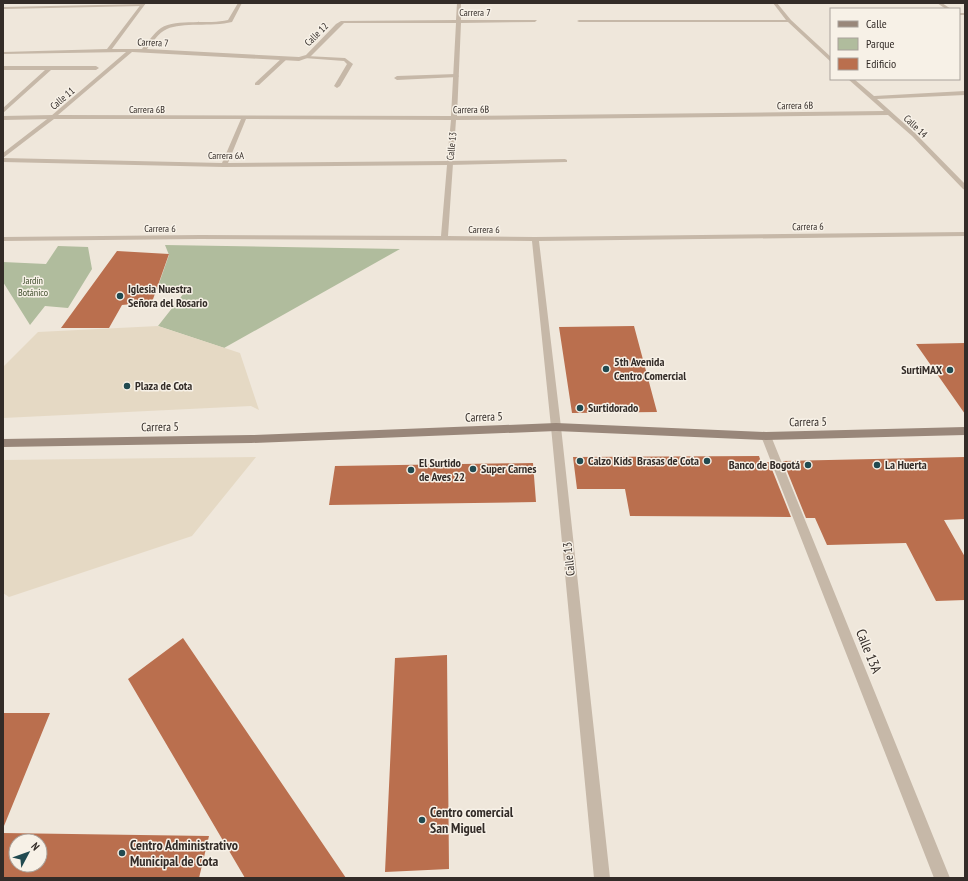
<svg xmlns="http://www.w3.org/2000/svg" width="968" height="881" font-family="'PT Sans Narrow',sans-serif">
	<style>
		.green { fill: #b0bc9d }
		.plaza { fill: #e5d9c4 }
		.building { fill: #ba6f4e; fill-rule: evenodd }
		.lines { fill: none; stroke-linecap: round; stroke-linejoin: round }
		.lane { fill: #c6b8a8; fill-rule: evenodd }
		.street { fill: #c6b8a8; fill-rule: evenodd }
		.secondary { fill: #99877a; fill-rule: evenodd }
		.poi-dot { fill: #214a50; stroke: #f7f1e7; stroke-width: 1.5 }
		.labels { text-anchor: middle; stroke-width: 3; stroke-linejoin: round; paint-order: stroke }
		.far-street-label { font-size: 10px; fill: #332c28; stroke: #f7f1e7 }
		.far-park-label { font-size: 10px; fill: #414f2e; stroke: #f7f1e7 }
		.poi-label { font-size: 12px; font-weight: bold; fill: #332c28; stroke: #f7f1e7; text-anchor: start }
		.street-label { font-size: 12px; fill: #332c28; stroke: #f7f1e7 }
		.near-street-label { font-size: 14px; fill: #332c28; stroke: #f7f1e7 }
		.near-poi-label { font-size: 14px; font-weight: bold; fill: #332c28; stroke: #f7f1e7; text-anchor: start }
	</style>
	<rect width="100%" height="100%" fill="#efe7db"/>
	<path class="green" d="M165,245L400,249L224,348L158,326L184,293L157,289L169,255Z
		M58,246L88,247L92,269L68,308L45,306L30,325L3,282V262L46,264Z"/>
	<path class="plaza" d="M158,326L240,353L259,410L251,406L3,418V367L38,332Z
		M256,457L192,536L9,597L3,593V460Z"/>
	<path class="building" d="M117,251L169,254L152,302L122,305L109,328H61Z
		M634,326L657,412L572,413L559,327Z
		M965,343V414L916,344Z
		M759,456L761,462H769L791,517L630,516L625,489H577L573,457Z
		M965,457V519L944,520L965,557V600L936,601L906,543L827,545L815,518H806L783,461Z
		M533,463L536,502L329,505L335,466Z
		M183,638L346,878H245L128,679Z
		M447,655L449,869L385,872L395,658Z
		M3,713H50L4,826H3Z
		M3,833L209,836L199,878H3ZM16,841H40V865H16Z"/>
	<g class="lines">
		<path class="lane" d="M145,4L143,6L3,9V7Z
			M306,56L345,58L353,64L340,86L337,88L334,86L347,64L344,61L304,58V57Z
			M282,58L287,59L259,85H255V83Z
			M3,66H96L99,68L96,70H51L3,113V108L45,70H3Z
			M456,74L459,76L458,77L397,80L394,78L397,76Z
			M3,116L53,115L56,117L53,119L3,120Z
			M565,159L567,160V162L449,165L446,163L449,161Z"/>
		<path class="street" d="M142,3H146L112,49H142C148,42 153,34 161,28C177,18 209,25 228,20L238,3H242L232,22C212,27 182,22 167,29C158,33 153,42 147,49L299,57L306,55L336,24L341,21L456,20L457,3H461V20H537L535,22L461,23L457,116L884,111L848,79H854L874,96L965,91V95L877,99L916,134L965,184V190L963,189L912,136L888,115L456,120L448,236L535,237L965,232V236L539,241L561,427L610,878H594L551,427L532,241L200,239L3,241V237L200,235L441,236L447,165L224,167L3,162V158L222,163L241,119H54L3,158V153L51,116L126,52L3,54V52L107,49ZM344,23H456L451,116L58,115L132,52L299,61L310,57ZM246,119L451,120L447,161L228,163Z
			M773,3H777L791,20L831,57V62L788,22H579L577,21L579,20H786Z
			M937,3H942L951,9H946Z
			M959,13H965V15H959Z
			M766,432L770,433L771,436L950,878H934L761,436L762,433Z"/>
		<path class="secondary" d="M556,423L766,432L965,427V435L766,440L556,431L251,443L3,447V439L251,435Z"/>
	</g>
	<g class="poi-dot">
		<circle cx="120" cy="296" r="4"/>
		<circle cx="606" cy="369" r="4"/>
		<circle cx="950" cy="370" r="4"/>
		<circle cx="127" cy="386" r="4"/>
		<circle cx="580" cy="408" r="4"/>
		<circle cx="580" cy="461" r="4"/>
		<circle cx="707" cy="461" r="4"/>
		<circle cx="808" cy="465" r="4"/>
		<circle cx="877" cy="465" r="4"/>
		<circle cx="473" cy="469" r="4"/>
		<circle cx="411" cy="470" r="4"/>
		<circle cx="422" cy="820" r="4"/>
		<circle cx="122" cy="853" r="4"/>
	</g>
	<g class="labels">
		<g class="far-street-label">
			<text x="475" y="16">Carrera 7</text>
			<text transform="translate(316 34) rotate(-45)" y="4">Calle 12</text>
			<text transform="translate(153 42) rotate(2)" y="4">Carrera 7</text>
			<text transform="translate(62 98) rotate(-41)" y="4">Calle 11</text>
			<text transform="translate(795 105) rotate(-1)" y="4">Carrera 6B</text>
			<text x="147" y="113">Carrera 6B</text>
			<text transform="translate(471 109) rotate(-1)" y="4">Carrera 6B</text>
			<text transform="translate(916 126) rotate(43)" y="4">Calle 14</text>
			<text transform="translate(451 146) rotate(-84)" y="4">Calle 13</text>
			<text x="226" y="159">Carrera 6A</text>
			<text transform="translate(808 226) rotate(-1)" y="4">Carrera 6</text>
			<text x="160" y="232">Carrera 6</text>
			<text x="484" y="233">Carrera 6</text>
		</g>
		<g class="far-park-label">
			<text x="33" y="284">Jardín<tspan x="33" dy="12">Botánico</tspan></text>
		</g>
		<g class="poi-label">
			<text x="128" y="293">Iglesia Nuestra<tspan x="128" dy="14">Señora del Rosario</tspan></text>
			<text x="614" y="366">5th Avenida<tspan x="614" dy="14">Centro Comercial</tspan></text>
			<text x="942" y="374" text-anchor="end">SurtiMAX</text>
			<text x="135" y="390">Plaza de Cota</text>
			<text x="588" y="412">Surtidorado</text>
			<text x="588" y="465">Calzo Kids</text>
			<text x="699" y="465" text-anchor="end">Brasas de Cota</text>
			<text x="419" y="467">El Surtido<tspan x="419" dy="14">de Aves 22</tspan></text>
			<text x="800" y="469" text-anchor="end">Banco de Bogotá</text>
			<text x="885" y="469">La Huerta</text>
			<text x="481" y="473">Super Carnes</text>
		</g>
		<g class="street-label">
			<text transform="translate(484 417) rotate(-2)" y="4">Carrera 5</text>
			<text transform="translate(808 422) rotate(-1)" y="4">Carrera 5</text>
			<text transform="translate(160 427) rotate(-1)" y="4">Carrera 5</text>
			<text transform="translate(569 559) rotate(-96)" y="4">Calle 13</text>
		</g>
		<g class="near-street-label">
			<text transform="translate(869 651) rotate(68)" y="5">Calle 13A</text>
		</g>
		<g class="near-poi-label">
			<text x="430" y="817">Centro comercial<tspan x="430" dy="16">San Miguel</tspan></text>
			<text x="130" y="850">Centro Administrativo<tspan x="130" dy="16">Municipal de Cota</tspan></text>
		</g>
	</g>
	<rect width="968" height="881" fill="none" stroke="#332c28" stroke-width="8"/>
	<rect x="830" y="8" width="130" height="72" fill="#f7f1e7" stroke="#a9a29b"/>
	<rect x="838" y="21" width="20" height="6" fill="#99877a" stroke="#a9a29b"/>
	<text x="866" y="28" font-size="12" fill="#332c28">Calle</text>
	<rect x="838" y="38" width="20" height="12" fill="#b0bc9d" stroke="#a9a29b"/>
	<text x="866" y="48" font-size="12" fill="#332c28">Parque</text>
	<rect x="838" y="58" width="20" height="12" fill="#ba6f4e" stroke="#a9a29b"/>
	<text x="866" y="68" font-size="12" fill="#332c28">Edificio</text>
	<g transform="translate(28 853) rotate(49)"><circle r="19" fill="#f7f1e7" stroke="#a9a29b"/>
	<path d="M0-3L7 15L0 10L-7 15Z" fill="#214a50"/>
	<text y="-6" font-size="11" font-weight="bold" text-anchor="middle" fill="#332c28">N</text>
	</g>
</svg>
